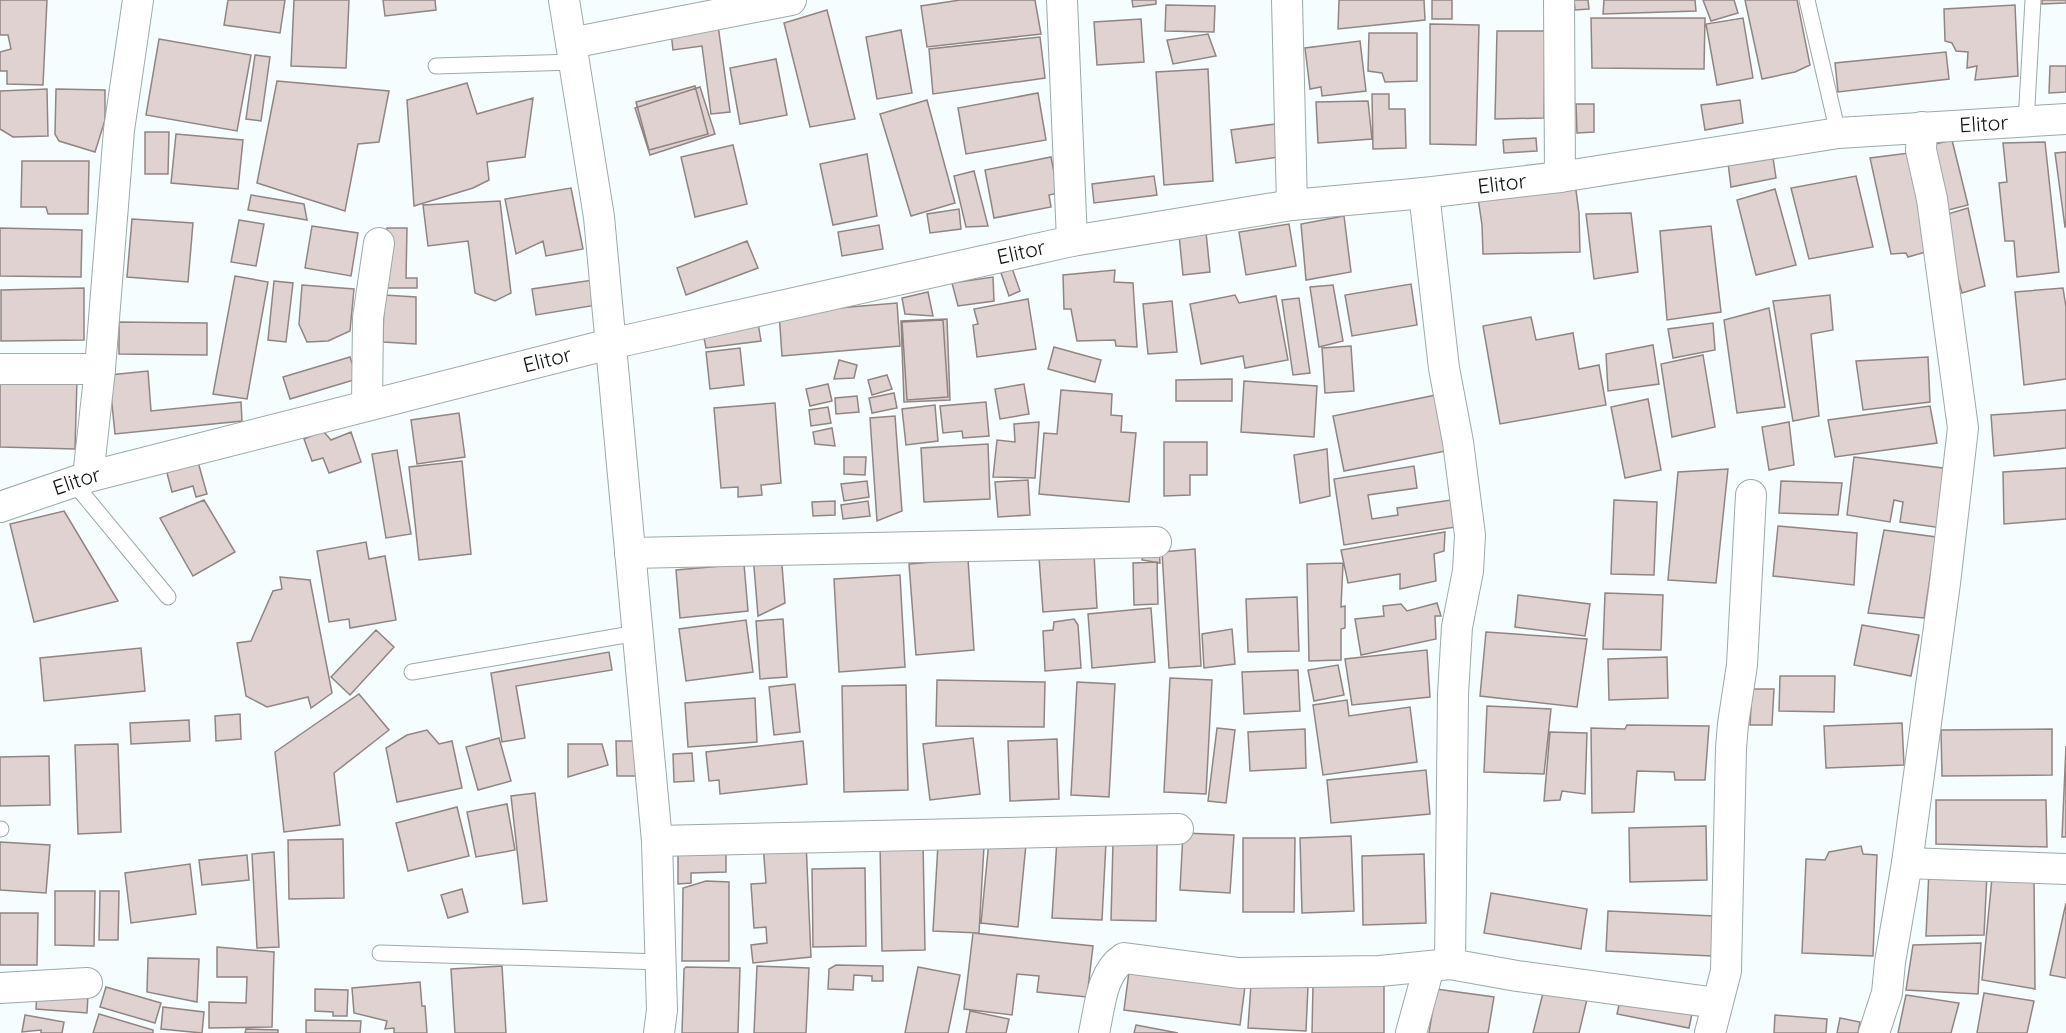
<svg xmlns="http://www.w3.org/2000/svg" width="2066" height="1033" font-family="Quicksand,sans-serif">
	<style>
		.building { fill: #dfd2d0; stroke: #918583; stroke-width: 1.5 }
		.lines { fill: none; stroke-linecap: round; stroke-linejoin: round }
		.lane-casing { stroke: #9ca9aa; stroke-width: 17 }
		.street-casing { stroke: #9ca9aa; stroke-width: 32 }
		.lane { stroke: #fff; stroke-width: 15 }
		.street { stroke: #fff; stroke-width: 30 }
		.labels { text-anchor: middle; stroke-width: 6; stroke-linejoin: round; paint-order: stroke }
		.street-label { font-size: 21px; fill: #0c1111; stroke: #f5fdfe }
	</style>
	<rect width="100%" height="100%" fill="#f5fdfe"/>
	<path class="building" d="M0,0H47L43,85L7,84V71H0V52L11,49L8,35H0Z
		M228,0H285L280,33L224,25Z
		M294,0H349L346,68L291,66Z
		M383,0H435L436,10L385,16Z
		M960,0H1035L1041,34L927,47L921,6Z
		M1132,0H1156V4L1133,7Z
		M1339,0H1424L1425,20L1338,29Z
		M1432,0H1452V19H1432Z
		M1574,0H1588L1589,9L1575,10Z
		M1604,0H1695L1696,11L1603,14Z
		M1703,0H1734L1738,13L1711,21Z
		M1745,0H1797L1810,65L1795,72L1762,79Z
		M2042,0H2066V3L2042,4Z
		M1166,5L1215,6L1214,32L1165,31Z
		M2015,5L2018,76L1975,80L1977,66L1967,68L1968,52L1956,51L1952,43L1945,41L1944,9Z
		M827,10L855,119L810,127L784,23Z
		M1591,18H1705L1704,69L1592,68Z
		M1743,18L1753,78L1717,85L1706,24Z
		M1141,19L1144,62L1097,65L1094,22Z
		M1430,24L1479,25L1476,145L1430,144Z
		M718,25L730,112L711,114L702,46L673,50L671,32Z
		M901,30L912,93L877,99L866,37Z
		M1497,31H1545L1544,118L1495,119Z
		M1369,33H1417V81L1385,82L1382,73L1368,71Z
		M1208,34L1216,56L1173,64L1167,40Z
		M1040,37L1045,78L933,94L929,49Z
		M159,39L251,55L237,131L146,115Z
		M1360,41L1366,91L1322,96L1321,87L1310,89L1305,48Z
		M1946,52L1949,79L1838,92L1835,63Z
		M255,55L270,57L261,121L246,119Z
		M776,59L787,115L740,124L730,68Z
		M2050,66H2066V92L2049,93Z
		M1208,69L1213,181L1164,185L1156,72Z
		M277,81L389,91L379,142L358,144L345,211L257,183Z
		M467,83L477,114L533,98L525,157L487,162L489,180L473,188L414,206L407,100Z
		M695,86L708,134L649,150L636,102Z
		M700,87L715,134L650,155L635,108Z
		M47,89L48,136L13,137L0,129V91Z
		M56,89L105,90V120L95,152L59,141L55,134Z
		M1038,93L1046,140L966,154L958,108Z
		M1372,94H1389V109H1405L1406,148L1373,149Z
		M927,100L955,203L911,216L880,114Z
		M1740,100L1743,123L1705,130L1701,105Z
		M1368,101L1372,139L1318,143L1316,102Z
		M1576,104H1594V132L1577,133Z
		M1282,123L1286,156L1236,163L1231,130Z
		M145,132H169L168,174H145Z
		M176,134L243,140L238,189L171,183Z
		M1536,138L1537,151L1504,153L1503,140Z
		M1952,140L1968,205L1944,211L1927,146Z
		M2045,142L2059,272L2017,277L2014,241H2005L1999,183L2007,182L2003,143Z
		M733,145L747,204L695,217L681,157Z
		M2066,152V226L2065,227L2055,153Z
		M1909,153L1929,251L1908,257L1906,253L1891,254L1870,158Z
		M867,154L877,216L833,225L820,164Z
		M1051,157L1058,193L1049,195L1051,207L994,218L985,170Z
		M1773,158L1776,178L1731,187L1728,163Z
		M22,161H89L88,214H48L46,207H21Z
		M974,171L988,226L966,227L954,176Z
		M1154,176L1157,195L1094,203L1092,184Z
		M1856,176L1873,247L1809,259L1791,188Z
		M1575,183L1579,213L1580,252L1483,254L1482,225L1478,198Z
		M571,188L583,249L546,256L543,241L516,254L505,199Z
		M1775,189L1796,265L1756,275L1737,200Z
		M251,195L304,204L307,220L248,210Z
		M500,201L511,293L495,301L475,293L468,241L428,246L423,205Z
		M1968,208L1985,286L1962,293L1941,216Z
		M959,209L961,229L930,233L927,214Z
		M1631,213L1638,272L1594,279L1586,214Z
		M1344,216L1351,272L1306,280L1301,224Z
		M132,219L193,223L188,282L127,277Z
		M239,220L264,224L256,266L231,262Z
		M1289,224L1296,266L1246,275L1239,232Z
		M879,225L883,249L842,256L838,232Z
		M312,226L358,233L351,276L305,268Z
		M1711,226L1721,312L1667,320L1660,231Z
		M0,228L82,230L81,277L0,276Z
		M387,228H407L406,278H417V288H386Z
		M1206,232L1210,272L1183,275L1179,235Z
		M747,241L758,268L686,295L677,268Z
		M1012,268L1020,291L1009,296L1001,273Z
		M1115,270L1114,282L1133,283L1137,347L1116,346L1115,340L1077,341L1071,309H1064L1063,275Z
		M235,276L268,282L247,399L213,394Z
		M993,277L994,301L958,306L952,283Z
		M593,280L597,305L536,315L532,289Z
		M274,281L293,283L286,342L268,340Z
		M1411,284L1417,325L1352,336L1345,295Z
		M302,285L354,289L350,331L328,341L307,342L299,324Z
		M1333,285L1343,341L1319,347L1310,287Z
		M84,288V340L1,341V290Z
		M2063,288L2066,307V379L2024,385L2015,292Z
		M928,292L933,316L905,314L902,298Z
		M384,295L416,297V344L383,342Z
		M1235,295L1239,303L1276,296L1288,360L1245,368L1243,356L1201,364L1190,304Z
		M1830,295L1833,330L1811,334L1819,416L1793,421L1773,301Z
		M1299,298L1310,373L1293,375L1282,300Z
		M1028,299L1036,349L977,357L973,325L978,324L974,309Z
		M1172,301L1177,352L1148,354L1143,304Z
		M897,303L900,346L782,356L779,313Z
		M1769,308L1785,407L1737,413L1724,320Z
		M1531,317L1536,340L1573,333L1579,369L1599,365L1606,405L1500,424L1483,326Z
		M947,319L950,400L904,402L901,321Z
		M943,320L948,397L907,400L902,322Z
		M119,322L207,323V355L119,354Z
		M758,323L761,341L706,348L703,333Z
		M1713,323L1715,350L1673,358L1668,329Z
		M1653,345L1659,384L1608,391L1606,354Z
		M1351,346L1354,391L1325,393L1322,348Z
		M1054,347L1101,360L1095,382L1048,369Z
		M740,348L744,385L710,389L706,352Z
		M1703,355L1715,427L1672,437L1661,364Z
		M350,357L357,379L290,399L283,377Z
		M1928,357L1930,402L1863,410L1856,361Z
		M839,360L857,365L854,378L834,379Z
		M148,371L151,411L241,402L242,421L115,434L109,375Z
		M887,375L892,389L872,395L868,380Z
		M0,377L77,379L75,449L0,447Z
		M1232,379V401H1176V380Z
		M1244,381L1317,386L1314,437L1241,432Z
		M828,384L832,401L810,406L806,389Z
		M1024,384L1029,414L1000,419L995,389Z
		M1061,390L1112,394L1111,415L1122,416L1121,432L1136,433L1129,502L1039,494L1044,433L1057,434Z
		M894,393L897,408L872,413L869,398Z
		M1436,395L1446,451L1344,471L1333,416Z
		M857,396L859,412L836,414L835,398Z
		M1648,399L1661,470L1625,478L1611,407Z
		M986,402L989,436L963,438L962,431L943,433L940,406Z
		M775,403L781,483L761,485L762,495L738,497V487L721,488L714,408Z
		M935,405L938,441L906,445L902,409Z
		M1930,406L1937,443L1835,457L1828,420Z
		M828,407L831,423L811,426L809,410Z
		M2066,410V448L1994,456L1991,415Z
		M459,413L465,457L417,464L411,420Z
		M895,416L902,511L877,521L870,418Z
		M1039,422L1035,478L993,477L997,440L1015,442L1014,424Z
		M1789,422L1794,465L1769,470L1762,427Z
		M832,428L835,446L815,444L813,432Z
		M323,431L331,440L351,432L361,462L329,473L323,458L312,461L304,439Z
		M1164,442H1207V475H1190V495L1164,496Z
		M988,444L990,499L924,502L921,448Z
		M1327,449L1330,496L1300,503L1294,455Z
		M397,450L411,534L386,538L372,454Z
		M844,457H866L865,475L844,474Z
		M1854,457L1951,469L1942,528L1900,522L1903,502L1894,500L1890,522L1847,515Z
		M462,461L471,554L419,560L409,467Z
		M198,462L207,494L196,497L193,486L172,492L167,473L175,468Z
		M1414,466L1417,488L1368,495L1372,519L1398,515L1397,508L1451,500L1456,527L1344,545L1334,479Z
		M2066,468V519L2004,524L2003,472Z
		M1728,469L1716,583L1668,580L1678,472Z
		M1028,480L1030,515L998,517L995,482Z
		M867,481L869,497L844,501L841,484Z
		M1781,481L1842,483L1838,515L1779,513Z
		M204,500L235,552L193,576L160,518Z
		M1614,500L1657,502L1654,575L1611,574Z
		M835,501V515L813,516L812,502Z
		M868,501L870,516L843,519L841,505Z
		M64,511L118,601L34,622L10,524Z
		M1778,526L1857,533L1854,585L1773,576Z
		M1884,530L1936,537L1924,618L1868,613Z
		M1445,532L1444,551L1434,554L1436,581L1400,589V574L1348,583L1341,550Z
		M366,542L369,559L385,556L396,620L350,628L349,619L329,622L317,551Z
		M1159,548L1160,563L1142,560L1145,549Z
		M1195,549L1201,666L1169,668L1162,552Z
		M781,553L785,603L758,616L753,555Z
		M1094,554L1097,608L1043,612L1039,557Z
		M968,559L974,650L916,655L909,564Z
		M1157,562L1158,604L1134,605L1133,563Z
		M1343,563L1341,607L1345,606V628L1341,629V660L1309,661L1307,564Z
		M744,564L748,611L680,618L676,570Z
		M900,575L905,667L839,672L834,579Z
		M280,577L310,580L332,693L311,708L308,697L267,707L246,696L237,643L251,641L273,591L282,589Z
		M1605,593L1663,595L1661,650L1603,649Z
		M1518,595L1590,604L1585,636L1515,627Z
		M1297,597L1299,651L1248,652L1246,599Z
		M1437,603L1441,616H1435L1436,639L1361,655L1355,619L1384,616L1383,606L1401,604L1407,611Z
		M1151,608L1155,662L1092,668L1088,614Z
		M783,619L787,677L760,679L756,621Z
		M1074,619L1078,625L1081,668L1045,671L1043,631L1053,630L1054,622Z
		M746,620L753,672L686,681L679,629Z
		M1862,625L1919,635L1911,676L1854,665Z
		M1232,629L1235,664L1204,668L1202,634Z
		M376,630L394,647L350,695L331,677Z
		M1486,632L1587,639L1577,707L1480,696Z
		M141,648L145,691L44,701L40,658Z
		M1427,650L1430,697L1352,705L1345,659Z
		M609,652L612,670L516,686L525,738L502,742L491,673Z
		M1667,657L1668,698L1609,700L1608,659Z
		M1338,665L1344,695L1314,701L1308,670Z
		M1298,670L1300,711L1244,714L1242,672Z
		M1780,676H1835L1834,712L1779,711Z
		M1170,678L1212,680L1206,794L1164,792Z
		M937,680L1045,682L1044,727L936,726Z
		M1077,682L1115,684L1109,797L1071,795Z
		M795,684L800,732L774,735L769,687Z
		M906,685L908,790L844,792L842,686Z
		M1752,689H1774L1772,725H1750Z
		M359,694L389,730L334,773L340,825L284,832L275,752Z
		M755,698L757,742L688,747L685,703Z
		M1347,700L1349,716L1410,707L1417,762L1323,775L1313,705Z
		M1487,706L1551,709L1544,774L1484,772Z
		M240,714L241,739L216,741L215,716Z
		M189,720L190,741L131,744L130,723Z
		M1902,723L1904,765L1826,768L1824,726Z
		M1627,725L1709,726L1705,780H1675L1674,772L1637,771L1634,812L1592,813L1591,728L1625,729Z
		M1217,728L1235,730L1226,803L1208,801Z
		M1305,729L1306,768L1250,771L1248,732Z
		M2052,729V775L1942,776L1941,730Z
		M427,730L439,744L452,741L462,788L397,802L386,748L407,735Z
		M1550,732L1587,733L1585,794L1562,791L1560,800L1544,801Z
		M499,738L511,781L478,790L466,747Z
		M973,738L980,794L930,800L923,744Z
		M1057,739L1059,799L1010,801L1008,741Z
		M616,741H638V776H617Z
		M803,741L807,784L720,794L719,780L709,781L706,752Z
		M118,744L121,832L78,834L75,745Z
		M568,744H602L608,765L568,777Z
		M2066,746V837H2062Z
		M692,753L694,781L674,782L673,754Z
		M49,756L50,805L0,806V757Z
		M1426,770L1430,814L1331,823L1327,780Z
		M535,793L547,901L523,904L511,796Z
		M1936,800H2046L2047,847L1936,844Z
		M507,804L515,850L476,857L467,812Z
		M457,807L469,856L408,871L396,823Z
		M1706,826L1707,880L1630,882L1629,828Z
		M1183,833L1234,835L1230,893L1180,890Z
		M1351,836L1354,911L1302,913L1300,838Z
		M1243,838H1295L1294,912H1243Z
		M343,839L344,898L289,899L288,840Z
		M1057,839L1106,842L1102,920L1052,918Z
		M806,841L811,957L753,963L751,945L767,943L766,927L754,928L751,884L766,883L763,844Z
		M989,841L1026,844L1018,927L981,923Z
		M0,842L50,845L46,893L0,890Z
		M923,843L925,950L882,951L880,844Z
		M1113,843L1157,844L1156,921L1111,920Z
		M938,844L984,846L979,933L933,931Z
		M678,845H726V872L691,873V883L678,884Z
		M1861,846L1863,854L1877,855L1873,956L1802,953L1806,859L1825,860L1829,852Z
		M274,852L279,947L257,948L252,854Z
		M1424,854L1426,923L1363,925L1362,856Z
		M247,855L249,880L202,885L199,860Z
		M190,864L196,914L131,923L125,873Z
		M865,868L866,946L813,947L812,869Z
		M1929,870L1987,874L1984,935L1926,936Z
		M1992,878L2034,880L2035,989L1982,980Z
		M706,881L729,882V961H682L683,888Z
		M462,889L468,912L448,918L441,895Z
		M55,891H95L94,946L55,945Z
		M100,891H119L118,940H99Z
		M1491,893L1587,909L1581,949L1484,933Z
		M2066,903V978L2050,975Z
		M1608,911L1714,916L1712,956L1606,951Z
		M0,913H38L37,965H0Z
		M973,933L1093,946L1087,997L1037,992L1039,976L1017,974L1012,1015L964,1009Z
		M1981,943L1978,994L1906,990L1913,945Z
		M217,947L274,952L272,1027L209,1028V1002L246,1003L247,977H217Z
		M148,958L199,959L197,1002L147,992Z
		M1130,964L1246,979L1240,1025L1124,1010Z
		M836,965L883,966V981H872V976L854,975L853,990L828,989L829,969Z
		M502,966L506,1033H455L451,969Z
		M757,966L809,968L806,1033H754Z
		M686,967L740,968L738,1033H682L684,969Z
		M918,967L960,975L948,1033H905Z
		M420,982L422,1006H425L427,1033H394V1028L385,1029L387,1021L354,1013L352,988Z
		M1251,984L1308,986L1306,1031L1248,1028Z
		M1313,985H1384V1033H1312Z
		M1545,985L1588,995L1579,1033H1533Z
		M106,987L161,1003L155,1023L100,1007Z
		M315,989L348,990L347,1016H333V1012L315,1011Z
		M1436,989L1494,997L1488,1033H1429Z
		M37,991L88,995L87,1013L36,1009Z
		M1984,993L2034,1001L2027,1033H1977Z
		M1906,995L1959,1003L1951,1033H1898Z
		M1621,996L1693,1009L1689,1028L1617,1014Z
		M163,1007L204,1012L202,1033L161,1029Z
		M970,1011L1009,1019L1006,1033H966Z
		M99,1014L153,1030V1033H93Z
		M25,1015L64,1022L62,1033H41V1030L22,1032Z
		M1775,1015L1827,1019L1826,1033H1774Z
		M1840,1018L1860,1022L1858,1033H1837Z
		M306,1020L361,1021L360,1033H306Z
		M1136,1025L1178,1033H1134Z
		M246,1029L278,1030V1033H245Z"/>
	<g class="lines">
		<g class="lane-casing">
			<path id="lane" d="M1807,0L1838,133
				M436,66L574,62
				M2026,122L2033,0
				M73,482L168,597
				M412,672L637,633
				M0,829H1
				M380,953L660,962"/>
		</g>
		<g class="street-casing">
			<g id="street">
				<path d="M564,0L599,217L657,841L662,1010L659,1033"/>
				<path d="M1062,0L1072,241"/>
				<path d="M1287,0L1292,205"/>
				<path d="M1559,0L1560,177"/>
				<path d="M571,43L791,0"/>
				<path d="M1424,193L1444,368L1458,442L1470,535L1468,571L1457,627L1453,694L1450,964"/>
				<path d="M0,369H100"/>
				<path d="M367,405L368,318L379,243"/>
				<path d="M88,477L100,369L119,130L138,0"/>
				<path id="s1" d="M0,507L88,477L610,344L1072,241L1292,205L1424,193L1560,177L1838,133L2066,119"/>
				<path d="M630,553L1156,542"/>
				<path d="M657,841L1178,829"/>
				<path d="M1907,863L2066,869"/>
				<path d="M0,988L87,983"/>
				<path d="M1094,1033C1100,1007 1101,973 1124,958L1239,973L1380,971L1450,964L1517,976L1717,1003"/>
				<path d="M1411,1033L1429,967"/>
				<path d="M1710,1033L1726,971L1731,748L1733,724L1742,665L1751,495"/>
				<path d="M1874,1033L1887,993L1890,962L1907,863L1945,583L1963,428L1932,199L1921,150L1922,127"/>
			</g>
		</g>
		<use href="#lane" class="lane"/>
		<use href="#street" class="street"/>
	</g>
	<g class="labels">
		<g class="street-label">
			<text dy="7" stroke="none"><textPath href="#s1" startOffset="2025">Elitor</textPath></text>
			<text dy="7" stroke="none"><textPath href="#s1" startOffset="1539">Elitor</textPath></text>
			<text dy="7" stroke="none"><textPath href="#s1" startOffset="1053">Elitor</textPath></text>
			<text dy="7" stroke="none"><textPath href="#s1" startOffset="567">Elitor</textPath></text>
			<text dy="7" stroke="none"><textPath href="#s1" startOffset="81">Elitor</textPath></text>
		</g>
	</g>
</svg>
